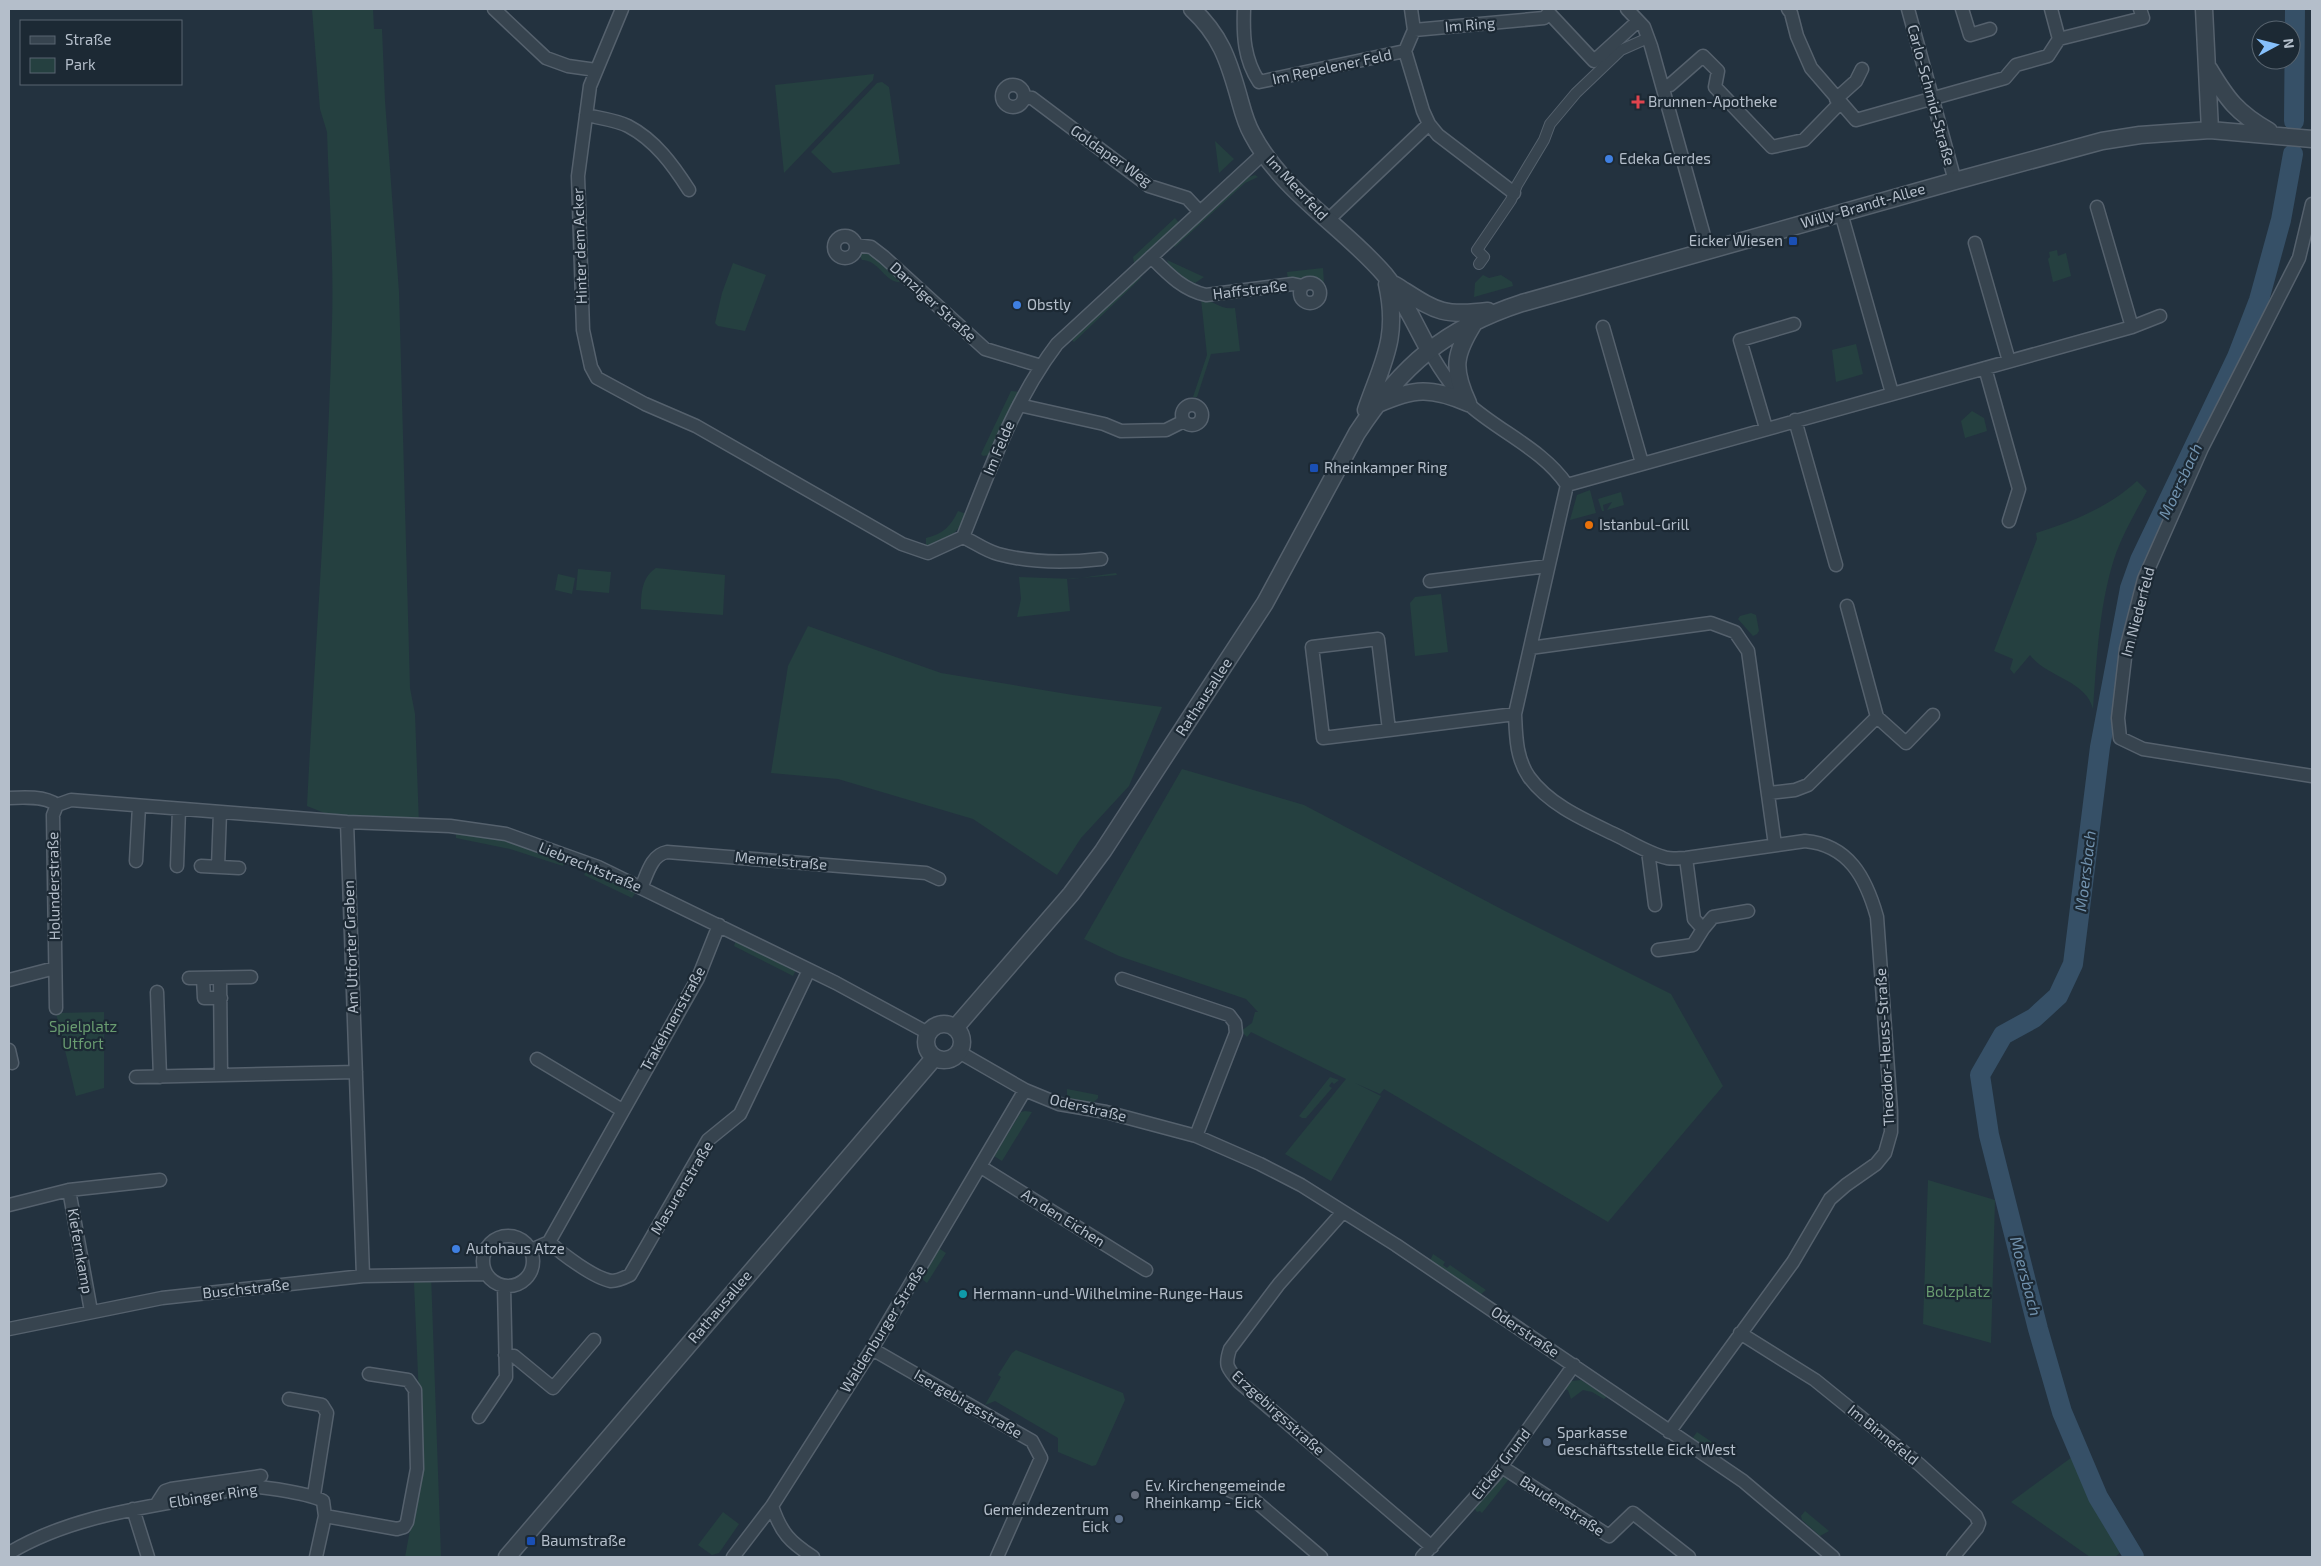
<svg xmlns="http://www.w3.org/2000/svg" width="2321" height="1566" font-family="'Exo 2',sans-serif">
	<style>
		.green { fill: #254040 }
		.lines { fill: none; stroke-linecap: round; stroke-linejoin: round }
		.river { stroke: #365067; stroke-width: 20 }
		.pedestrian-casing { stroke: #55616d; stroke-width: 12 }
		.minor-casing { stroke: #55616d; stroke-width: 15 }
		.tertiary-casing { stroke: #55616d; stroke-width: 19 }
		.pedestrian { stroke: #37444f; stroke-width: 10 }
		.minor { stroke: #37444f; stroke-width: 12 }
		.tertiary { stroke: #37444f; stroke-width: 16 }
		.health-dot { fill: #e0444e; stroke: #1c2934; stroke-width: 2 }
		.shop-dot { fill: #3f7fe0; stroke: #1c2934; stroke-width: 2 }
		.transit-dot { fill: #1a4fb4; stroke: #1c2934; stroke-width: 2 }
		.food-dot { fill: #e8710a; stroke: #1c2934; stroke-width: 2 }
		.culture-dot { fill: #0f9aa8; stroke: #1c2934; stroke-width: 2 }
		.service-dot { fill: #5c6f8a; stroke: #1c2934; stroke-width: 2 }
		.worship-dot { fill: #6b7280; stroke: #1c2934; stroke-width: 2 }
		.labels { text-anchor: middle; stroke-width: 4.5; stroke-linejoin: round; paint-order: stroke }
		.street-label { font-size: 15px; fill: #b4beca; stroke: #1c2934 }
		.poi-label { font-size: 15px; fill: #b4beca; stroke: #1c2934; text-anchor: start }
		.park-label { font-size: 15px; fill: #699c70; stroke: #1c2934 }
		.water-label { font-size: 16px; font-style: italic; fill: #7293af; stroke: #1c2934 }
	</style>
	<rect width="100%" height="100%" fill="#23323f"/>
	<path class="green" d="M312,9H373L374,29H382L385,101L399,292L410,688L415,714L419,825L347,822L307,806C315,645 328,485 332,324C334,260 329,195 327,132L320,109Z
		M874,74L873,80L784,173L775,85Z
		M882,82L889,87L900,164L833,173L811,152L877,83Z
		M1215,141L1234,159L1219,173Z
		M1255,175L1258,177L1245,183L1175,247L1173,245L1246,178Z
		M1175,218L1180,224L1138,263H1134L1133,257Z
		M2057,250L2058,256L2066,253L2071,276L2053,282L2048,259L2050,257L2049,252Z
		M863,252L873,254L903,282C885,285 880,260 862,260L859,254Z
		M1167,260L1204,277L1195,283C1183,278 1171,273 1167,260Z
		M733,263L766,275L745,331L718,326L715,323L722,293Z
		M1323,268L1324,284L1315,278L1288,280L1287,272Z
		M1483,275L1489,278L1501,275L1512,282L1513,286L1474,297L1475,283Z
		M1139,276L1141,278L1074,342L1072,340Z
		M1201,299C1216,301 1219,310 1235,308L1240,351L1211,354L1197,397H1193L1207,355Z
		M1856,344L1863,374L1836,382L1832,350Z
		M1011,391L1020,392L1001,427L989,455L983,456L981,454Z
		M1972,411L1984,418L1987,431L1965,438L1961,421Z
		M2137,481L2147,491C2136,511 2124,532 2116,553C2099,603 2097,657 2093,709C2086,680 2046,677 2030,655L2014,674L2010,669L2013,659L1994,651L2037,539L2036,533C2072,522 2109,507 2137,481Z
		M1590,490L1596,513L1570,520L1577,495Z
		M1621,492L1624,505L1607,510L1612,502L1603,505L1604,511H1602L1598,499Z
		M958,511L966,514C959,532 946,544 926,546V538C943,534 951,526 958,511Z
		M656,568L725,575L723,615L641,609C641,593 642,577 656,568Z
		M578,569L611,572L609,593L576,590Z
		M1116,573L1117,575L1067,579L1070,611L1017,617L1021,599L1019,577L1073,579Z
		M558,574L575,578L572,594L555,590Z
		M1441,594L1448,652L1415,656L1410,603L1415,597Z
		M1751,613L1756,615L1759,631L1757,634L1753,636L1738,619L1740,616Z
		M808,626L941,673L1073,695L1162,707L1129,786L1081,838L1057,875L973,819L838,779L771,773L788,666Z
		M1182,769L1304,805L1505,911L1671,994L1723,1086L1608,1222L1384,1089L1380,1094L1355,1083L1381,1096L1331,1181L1285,1154L1346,1079L1251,1032L1247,1037L1241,1031L1252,1023L1255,1012H1258L1246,999L1119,956L1084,939Z
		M456,832L500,839L565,860L563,866L510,849L456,838Z
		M587,869L636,892L632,898L584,875Z
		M736,940L796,970L793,976L734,946Z
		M104,1012V1088L76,1096L56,1013Z
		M1330,1077L1339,1080L1334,1084L1332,1082L1329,1086L1332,1088L1306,1118H1302L1299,1116Z
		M1067,1089L1098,1095V1098L1093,1103L1071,1099L1067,1095Z
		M1025,1111L1032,1112L1002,1161L994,1156L1021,1112Z
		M1928,1180L1995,1200L1991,1343L1923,1324Z
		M940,1249L946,1253L927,1283L922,1279V1276L937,1250Z
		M1433,1254L1445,1262L1443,1265L1447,1268L1450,1265L1486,1290L1480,1295L1430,1261Z
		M420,1274H431L441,1557H405L422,1466L414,1283Z
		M1016,1350L1123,1393L1125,1400L1096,1465L1092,1466L1058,1452V1438L995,1401L985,1405L1001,1377L998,1375L1012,1353Z
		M1581,1380L1607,1396L1604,1399L1592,1392L1583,1390L1571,1399L1568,1390L1562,1389L1571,1381Z
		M1697,1432L1722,1449L1719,1453L1714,1454L1692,1439Z
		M2083,1449L2114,1522L2127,1547L2115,1557H2090L2011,1502Z
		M1504,1477L1509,1479L1482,1513L1480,1511L1477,1512L1474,1508L1498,1479Z
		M1805,1511L1829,1531L1820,1536L1802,1520L1801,1516Z
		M723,1512L739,1524L719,1553L712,1555L698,1545Z"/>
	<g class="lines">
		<path class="river" d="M2294,121L2295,9
			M2134,1557L2098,1497L2062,1412L2038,1329L1989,1135L1980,1075L2003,1035L2034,1018L2058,996L2073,964L2100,747L2130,588L2140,560L2237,357L2259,300L2281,220L2293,154"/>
		<g class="pedestrian-casing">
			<path id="pedestrian" d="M1479,264L1484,257L1477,250L1511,200L1517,185L1544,140L1550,124L1576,93L1621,50L1648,38"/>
		</g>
		<g class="minor-casing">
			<path id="minor" d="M494,9L546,58L568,66L596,70
				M622,9L590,86L578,176L583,330L591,367L597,378L645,404L696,426L902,544L928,553L963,537C990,470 1013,402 1057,344L1264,153
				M1244,9C1243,36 1244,59 1259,82L1405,51
				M1411,9L1414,30L1405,51L1423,111L1429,124L1438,135L1514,193
				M1627,9L1644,27L1651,46L1708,250
				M1788,9L1791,13L1797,36L1811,68L1856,120L2005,78L2016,65L2048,56L2059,39L2143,18L2140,9
				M1908,9L1955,181
				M1962,9L1970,35L1990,29
				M2051,9L2059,39
				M1414,30L1544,18L1549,13L1594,61L1638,21
				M1002 96a11 11 0 1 1 22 0a11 11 0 1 1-22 0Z
				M1663,86L1670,85L1703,56L1718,71L1715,87L1772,147L1804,140L1840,103
				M1025,97L1032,98L1149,186L1187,198L1200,212
				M1836,99L1856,81L1862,69
				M586,115C599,118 616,120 628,126C655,140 673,165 689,190
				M2312,204L2299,258L2202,448L2144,579L2126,649L2118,718L2120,738L2143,749L2312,776
				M2097,207L2132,327
				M1841,213L1892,393
				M1327,221L1429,124
				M834 247a11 11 0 1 1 22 0a11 11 0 1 1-22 0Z
				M1975,243L2009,361
				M856,245L871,247L884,257L985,349L1041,366
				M1151,257C1168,274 1183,290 1206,295L1293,284L1302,286
				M1300 293a10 10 0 1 1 20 0a10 10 0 1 1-20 0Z
				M1603,327L1642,463
				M1429,350C1441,372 1454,391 1473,408C1504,434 1544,451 1567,485L1515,714C1516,736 1516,758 1529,777C1550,806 1587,821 1618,836C1634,844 1650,854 1667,858C1673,859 1680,858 1686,858L1805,841C1849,845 1866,878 1877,917L1891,1111V1132L1885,1153L1876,1164L1846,1185L1830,1199L1793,1262L1669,1432
				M1985,368L2019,489L2009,521
				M1019,405L1104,424L1121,431L1166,430L1184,421
				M1182 415a10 10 0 1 1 20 0a10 10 0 1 1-20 0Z
				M1795,420L1836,565
				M1766,428L1740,340L1794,324
				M1567,485L2132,327L2160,316
				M963,537C974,542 986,551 998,554C1031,563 1067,563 1101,559
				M1430,581L1548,566
				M1530,648L1711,623L1735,632L1748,651L1775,845
				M1877,717L1906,743L1933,715
				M1389,730L1323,738L1312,647L1378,639L1389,730L1515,714
				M1769,793L1795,790L1808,785L1877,717L1847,606
				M9,798C24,797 45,796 57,805L71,800L347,822L450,826L506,834L598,867L836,983L928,1033
				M347,822L363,1276
				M1648,851L1655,905
				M136,861L139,806
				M177,866L179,809
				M201,866L239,868
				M218,867L220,812
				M641,888C647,875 651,855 667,852L926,873L939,879
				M1703,929L1713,917L1748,911
				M1658,950L1693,945L1703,929L1694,919L1686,858
				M189,978L251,977
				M203,978L204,998H221
				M220,978L221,1075
				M1122,979L1229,1015L1235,1023L1236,1033L1196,1136
				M9,980L55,968
				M157,992L160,1077
				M56,1008L53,815L57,805
				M9,1050L12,1063
				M959,1052L1025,1090L1059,1104L1106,1112L1196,1136L1260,1164L1301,1185L1396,1245L1743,1481L1833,1557
				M537,1059L622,1110
				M136,1077L356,1072
				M981,1167L1146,1270
				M9,1205L69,1190
				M1342,1213L1279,1284L1230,1349C1224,1367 1228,1368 1239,1382L1432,1547
				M483 1261a25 25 0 1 1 50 0a25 25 0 1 1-50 0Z
				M549,1242C562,1254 594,1278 611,1281C618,1281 624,1278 630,1275L708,1140L740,1114L809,970
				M531,1250L549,1242L698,978L719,925
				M91,1311L69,1190L160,1180
				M9,1329L162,1298L363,1276L486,1274
				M1740,1333L1815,1380L1920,1465L1976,1516L1979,1523L1977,1528L1953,1557
				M872,1349L1032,1441L1041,1458L997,1557
				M505,1355L514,1356L553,1388L594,1340
				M289,1399L322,1405L327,1413L314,1495
				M479,1417L506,1377L504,1286
				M1502,1467L1609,1536L1633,1513L1689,1557
				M1231,1491L1253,1499L1321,1557
				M156,1505L165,1491L171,1489L261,1476
				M133,1509L148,1557
				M325,1516L397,1529L404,1527L407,1522L417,1469L415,1390L408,1380L369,1374
				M9,1553C64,1520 127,1510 190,1499C210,1495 232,1488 253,1487C267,1487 311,1494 323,1501L325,1516L316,1557
				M733,1557L772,1506
				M813,1557C790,1542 781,1533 772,1506L872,1349L1025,1090
				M1422,1557L1496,1474L1574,1365"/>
		</g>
		<g class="tertiary-casing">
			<path id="tertiary" d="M1192,9C1220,35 1228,59 1238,94C1242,108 1245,122 1252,134C1283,193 1343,226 1385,275C1403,297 1415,325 1429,350
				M2204,9L2210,130
				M2209,69C2227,99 2237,113 2269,131
				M1395,285C1435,310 1440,317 1488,311
				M1468,403C1452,368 1454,355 1474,323
				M1378,404C1414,388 1431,387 1468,403
				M1366,410C1383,361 1399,338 1387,284
				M926 1042a18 18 0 1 1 36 0a18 18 0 1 1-36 0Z
				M955,1028L1071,894L1103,851L1265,603L1357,433C1401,366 1445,328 1522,303L1955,181L2102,141L2140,135L2210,130L2312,139
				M507,1557L934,1058"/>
		</g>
		<use href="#pedestrian" class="pedestrian"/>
		<use href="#minor" class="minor"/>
		<use href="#tertiary" class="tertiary"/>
	</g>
	<path class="health-dot" d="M1635.5 94.5h5v5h5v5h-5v5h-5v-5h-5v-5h5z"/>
	<g class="shop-dot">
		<circle cx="1609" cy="159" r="5"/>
		<circle cx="1017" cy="305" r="5"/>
		<circle cx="456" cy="1249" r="5"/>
	</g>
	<g class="transit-dot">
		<rect x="1788" y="236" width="10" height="10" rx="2.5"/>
		<rect x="1309" y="463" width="10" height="10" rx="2.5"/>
		<rect x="526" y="1536" width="10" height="10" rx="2.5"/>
	</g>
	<circle class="food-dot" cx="1589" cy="525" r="5"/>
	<circle class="culture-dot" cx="963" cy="1294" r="5"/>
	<g class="service-dot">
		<circle cx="1547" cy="1442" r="5"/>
		<circle cx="1119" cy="1519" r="5"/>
	</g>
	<circle class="worship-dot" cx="1135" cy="1495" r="5"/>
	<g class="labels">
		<g class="street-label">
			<text transform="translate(1470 25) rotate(-5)" y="5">Im Ring</text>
			<text transform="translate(1332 67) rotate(-12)" y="5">Im Repelener Feld</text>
			<text transform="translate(1931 95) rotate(75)" y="5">Carlo-Schmid-Straße</text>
			<text transform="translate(1111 156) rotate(35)" y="5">Goldaper Weg</text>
			<text transform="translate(1297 188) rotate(47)" y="5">Im Meerfeld</text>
			<text transform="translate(1863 206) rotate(-16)" y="5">Willy-Brandt-Allee</text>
			<text transform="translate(580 246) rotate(-92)" y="5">Hinter dem Acker</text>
			<text transform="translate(1250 290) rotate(-7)" y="5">Haffstraße</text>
			<text transform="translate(933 302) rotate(42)" y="5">Danziger Straße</text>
			<text transform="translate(999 448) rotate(-67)" y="5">Im Felde</text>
			<text transform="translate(2138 612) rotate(-75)" y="5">Im Niederfeld</text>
			<text transform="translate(1204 697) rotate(-57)" y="5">Rathausallee</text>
			<text transform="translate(781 861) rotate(5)" y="5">Memelstraße</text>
			<text transform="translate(590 867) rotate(22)" y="5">Liebrechtstraße</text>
			<text transform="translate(54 886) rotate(-91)" y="5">Holunderstraße</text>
			<text transform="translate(351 947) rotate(-92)" y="5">Am Utforter Graben</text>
			<text transform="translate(673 1019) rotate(-61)" y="5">Trakehnenstraße</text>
			<text transform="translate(1885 1047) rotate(-93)" y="5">Theodor-Heuss-Straße</text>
			<text transform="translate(1088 1108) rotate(13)" y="5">Oderstraße</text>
			<text transform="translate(682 1188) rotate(-59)" y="5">Masurenstraße</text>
			<text transform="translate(1063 1218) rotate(32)" y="5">An den Eichen</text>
			<text transform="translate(80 1251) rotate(80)" y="5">Kiefernkamp</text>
			<text transform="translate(246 1289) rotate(-6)" y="5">Buschstraße</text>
			<text transform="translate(720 1307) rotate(-50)" y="5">Rathausallee</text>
			<text transform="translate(883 1329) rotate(-58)" y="5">Waldenburger Straße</text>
			<text transform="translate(1525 1332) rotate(34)" y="5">Oderstraße</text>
			<text transform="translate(968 1404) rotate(30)" y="5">Isergebirgsstraße</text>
			<text transform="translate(1278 1413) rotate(42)" y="5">Erzgebirgsstraße</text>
			<text transform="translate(1883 1435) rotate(39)" y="5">Im Binnefeld</text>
			<text transform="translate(1501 1464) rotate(-52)" y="5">Eicker Grund</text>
			<text transform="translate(213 1496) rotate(-9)" y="5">Elbinger Ring</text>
			<text transform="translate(1562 1506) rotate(33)" y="5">Baudenstraße</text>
		</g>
		<g class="poi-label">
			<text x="1648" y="107">Brunnen-Apotheke</text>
			<text x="1619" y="164">Edeka Gerdes</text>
			<text x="1783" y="246" text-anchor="end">Eicker Wiesen</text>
			<text x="1027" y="310">Obstly</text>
			<text x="1324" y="473">Rheinkamper Ring</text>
			<text x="1599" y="530">Istanbul-Grill</text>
			<text x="466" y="1254">Autohaus Atze</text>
			<text x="973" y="1299">Hermann-und-Wilhelmine-Runge-Haus</text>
			<text x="1557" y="1438">Sparkasse<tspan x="1557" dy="17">Geschäftsstelle Eick-West</tspan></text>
			<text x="1145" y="1491">Ev. Kirchengemeinde<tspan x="1145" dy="17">Rheinkamp - Eick</tspan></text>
			<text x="1109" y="1515" text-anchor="end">Gemeindezentrum<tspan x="1109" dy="17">Eick</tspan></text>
			<text x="541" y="1546">Baumstraße</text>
		</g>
		<g class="park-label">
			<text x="83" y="1032">Spielplatz<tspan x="83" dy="17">Utfort</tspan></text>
			<text x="1958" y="1297">Bolzplatz</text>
		</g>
		<g class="water-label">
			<text transform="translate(2180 481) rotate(-65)" y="6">Moersbach</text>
			<text transform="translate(2085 871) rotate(-83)" y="6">Moersbach</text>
			<text transform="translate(2026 1276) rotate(75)" y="6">Moersbach</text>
		</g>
	</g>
	<rect width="2321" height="1566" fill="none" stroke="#b4beca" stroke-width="20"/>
	<rect x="20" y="20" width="162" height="65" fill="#1c2934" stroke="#596570"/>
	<rect x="30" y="36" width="25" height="8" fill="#37444f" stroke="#596570"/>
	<text x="65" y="45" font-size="15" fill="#b4beca">Straße</text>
	<rect x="30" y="58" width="25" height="15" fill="#254040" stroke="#596570"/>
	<text x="65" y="70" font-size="15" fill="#b4beca">Park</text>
	<g transform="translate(2276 45) rotate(83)"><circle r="24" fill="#1c2934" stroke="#596570"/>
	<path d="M0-4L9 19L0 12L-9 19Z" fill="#86c0fc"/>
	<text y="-8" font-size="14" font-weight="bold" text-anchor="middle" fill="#b4beca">N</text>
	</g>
</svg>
